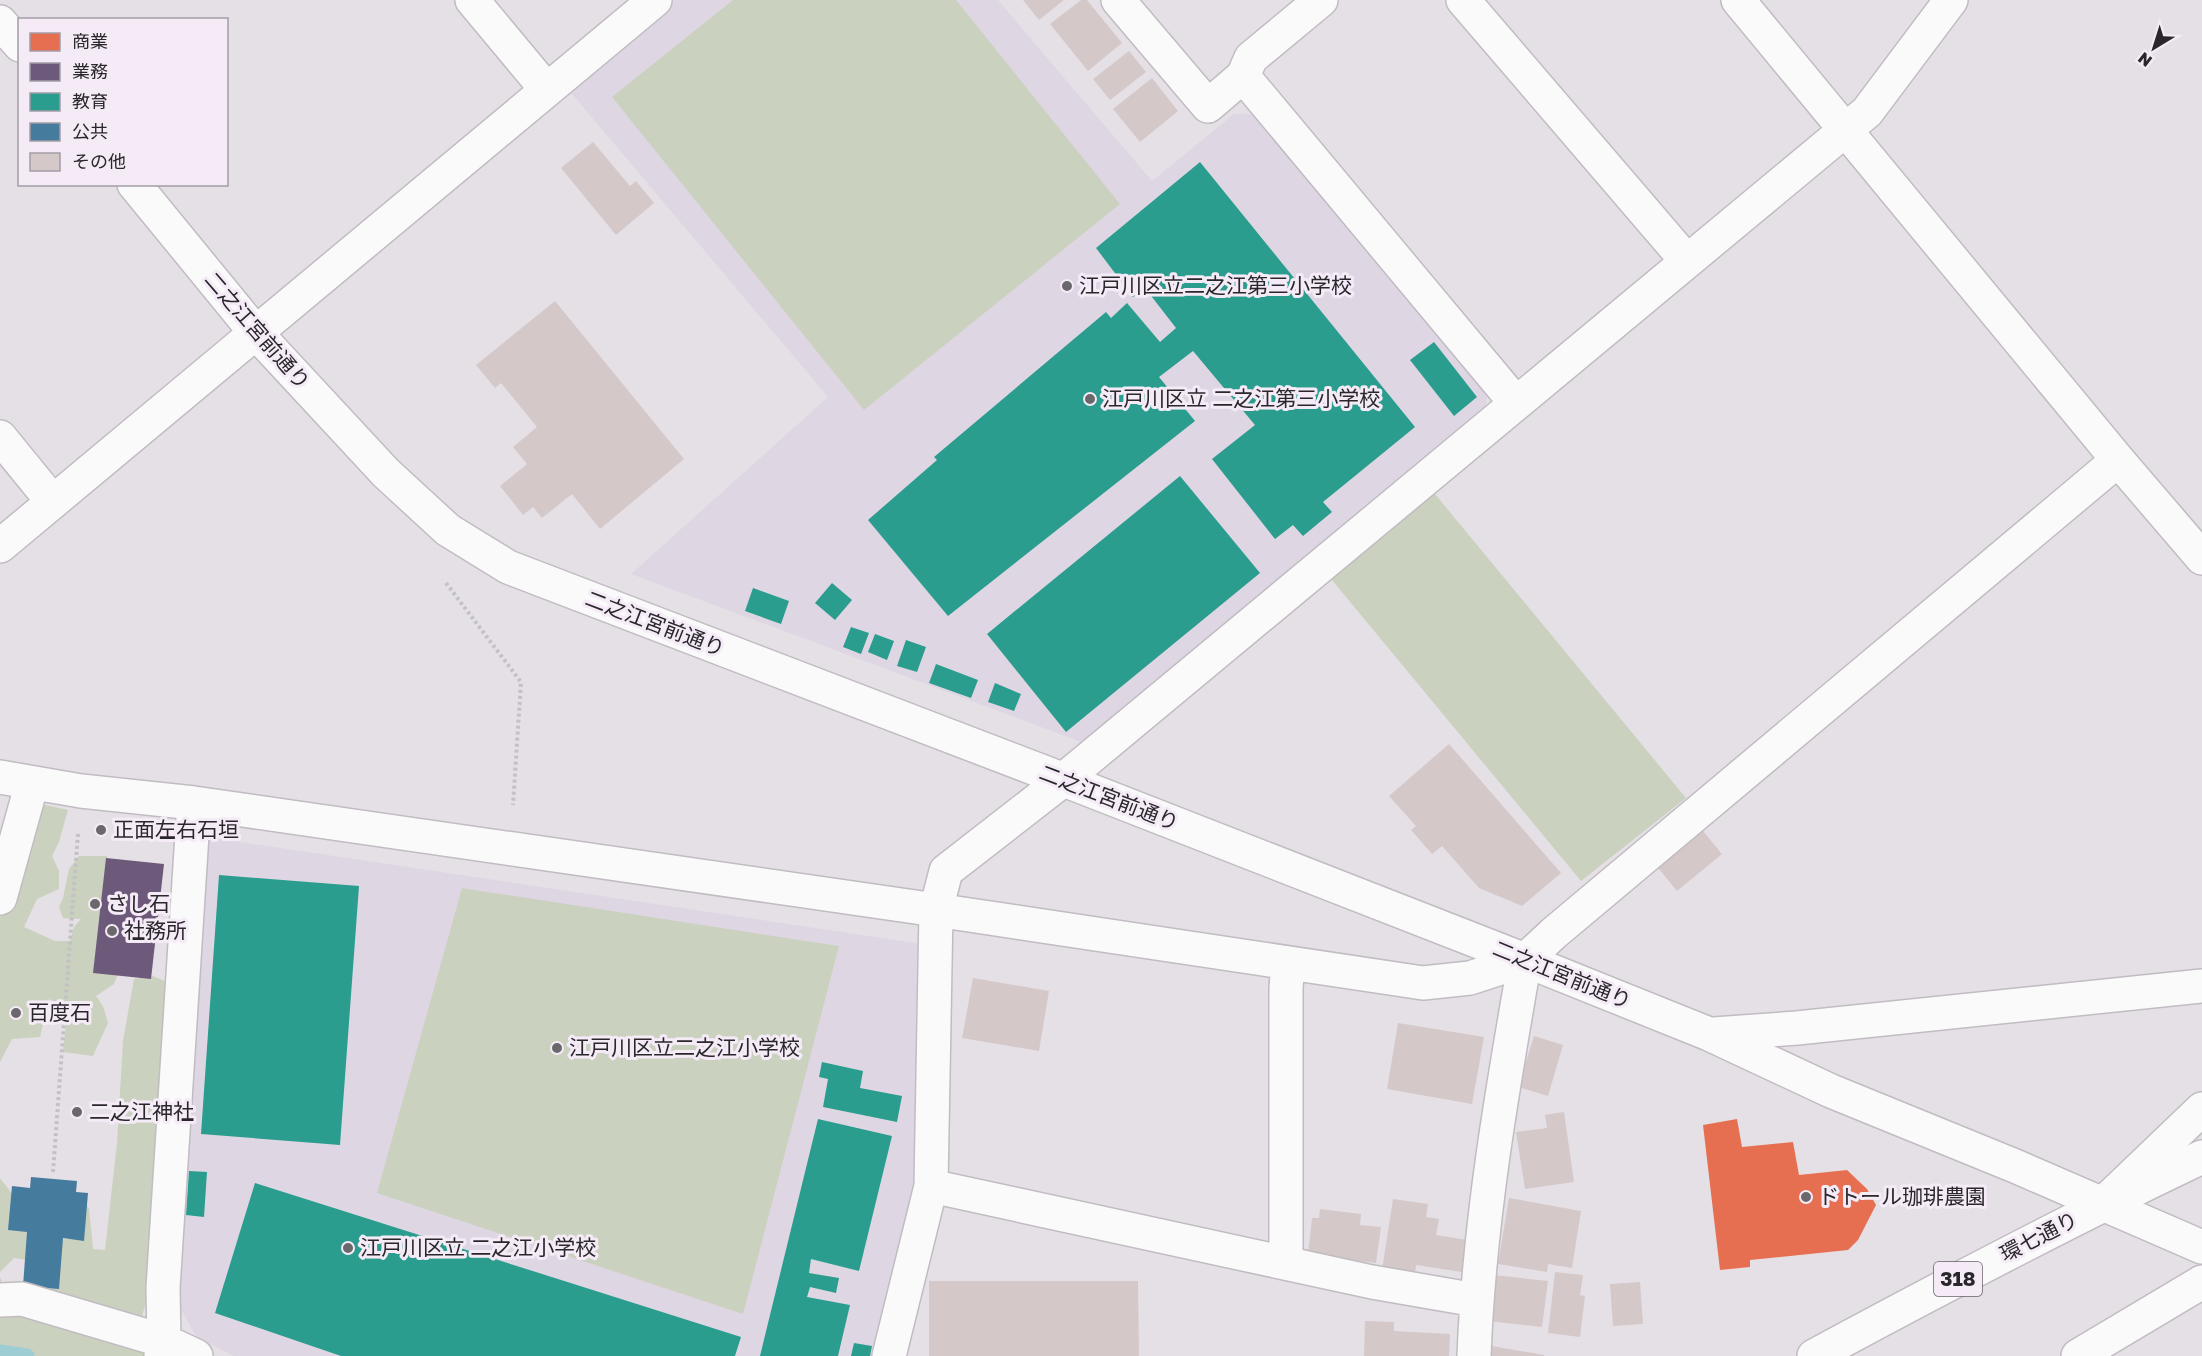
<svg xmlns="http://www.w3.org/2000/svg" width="2202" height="1356" font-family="'Golos Text','Noto Sans JP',sans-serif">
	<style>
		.built { fill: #dfd6e3 }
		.green { fill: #cbd1bf }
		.shops { fill: #e76f51 }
		.offices { fill: #6d597a }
		.schools { fill: #2a9d8f }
		.public { fill: #457b9d }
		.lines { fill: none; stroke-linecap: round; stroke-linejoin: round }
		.stream { stroke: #9fcdd4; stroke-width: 15 }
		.building { fill: #d4c8c9 }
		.minor-casing { stroke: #c0bcc1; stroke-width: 36 }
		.major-casing { stroke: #c0bcc1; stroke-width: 36 }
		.path { stroke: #c2c1c3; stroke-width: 4; stroke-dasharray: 3 3; stroke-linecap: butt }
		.minor { stroke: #fbfafb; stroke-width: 33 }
		.major { stroke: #fbfafb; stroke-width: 33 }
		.poi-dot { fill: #6b686d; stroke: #f4ebf7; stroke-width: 2 }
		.labels { text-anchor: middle; stroke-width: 6; stroke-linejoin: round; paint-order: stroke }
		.shield { fill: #f4ebf7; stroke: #676269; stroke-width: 1.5 }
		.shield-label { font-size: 20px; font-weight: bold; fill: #2a272c }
		.poi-label { font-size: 21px; fill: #2a272c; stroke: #f4ebf7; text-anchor: start }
		.street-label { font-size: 21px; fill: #2a272c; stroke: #f4ebf7 }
	</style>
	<rect width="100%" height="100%" fill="#e5e0e6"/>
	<path class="built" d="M675,0H998L1152,181L1234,114H1254L1488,392L1484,416L1084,743L631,574L828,397L567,88Z
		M207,837L922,944L920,1151L877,1356H233L196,1336L175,1299Z"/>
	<path class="green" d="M733,0H956L1120,204L864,410L612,97Z
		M1430,488L1686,798L1581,881L1327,574Z
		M32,802L68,810L59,842L52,856L59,871V889L37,899L24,927L55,941H70L74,927L81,919L63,918L59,907L63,898L69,869L79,856H107L111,869L126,954L114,984L96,996L103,1006L108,1023L93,1056L63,1052L68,1009L49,999L40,1037L12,1039L0,1062V896Z
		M462,888L839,946L743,1314L377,1193Z
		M153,976L169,983L160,1259L133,1344L166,1356H0V1277L5,1292L44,1296L47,1266L53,1238L71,1239L80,1200L89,1208L93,1249L105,1250L117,1143L123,1041L134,979Z
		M0,1178L13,1195L9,1223L21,1226L37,1241L27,1260L14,1258L0,1272Z"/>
	<path class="shops" d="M1737,1119L1742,1147L1793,1142L1799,1175L1847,1170L1867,1189L1876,1205L1858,1240L1848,1250L1750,1260V1267L1720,1270L1703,1125Z"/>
	<path class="offices" d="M106,858L164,864L151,979L93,973Z"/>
	<path class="schools" d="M1200,162L1415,427L1323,502L1332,512L1303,536L1293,525L1275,539L1212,459L1255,425L1193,351L1159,377L1195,421L948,616L868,520L937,460L934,457L1106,312L1111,318L1127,303L1160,342L1176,328L1145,288L1133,297L1096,248Z
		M1434,342L1477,397L1454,416L1410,360Z
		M1180,476L1260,573L1066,732L987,634Z
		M832,583L852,600L835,620L815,603Z
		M753,588L789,601L781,624L745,611Z
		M851,627L869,633L861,654L843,647Z
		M875,634L894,641L887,660L868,652Z
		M906,640L926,647L917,672L897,666Z
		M936,664L978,680L971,698L929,683Z
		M995,683L1021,694L1014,711L988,702Z
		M219,875L359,886L340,1145L201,1134Z
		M822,1062L863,1071L860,1088L902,1096L897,1122L823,1107L828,1079L819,1077Z
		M818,1119L892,1136L859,1271L811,1259L809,1273L839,1278L836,1293L810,1287L807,1297L850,1305L838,1356H760Z
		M189,1171L207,1172L204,1217L186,1215Z
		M255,1183L741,1337L735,1356H341L215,1313Z
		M854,1343L872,1346L870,1356H851Z"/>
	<path class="public" d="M31,1177L77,1181L76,1192L88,1193L84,1241L63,1238L59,1289L23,1286L27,1232L8,1230L12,1186L30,1188Z"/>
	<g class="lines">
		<path class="stream" d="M0,1352L27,1356"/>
	</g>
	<path class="building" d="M1023,0H1064L1039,20Z
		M1081,0H1087L1122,43L1088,71L1050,24Z
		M1129,51L1146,72L1110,100L1093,79Z
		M1152,78L1178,111L1140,142L1113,109Z
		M593,142L630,186L636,181L654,203L616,235L561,168Z
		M555,301L684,459L600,529L572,494L542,518L533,507L523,515L500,486L527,464L513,447L537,427L501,383L495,388L476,365Z
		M1449,744L1561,873L1522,906L1479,888L1442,846L1432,854L1411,830L1416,826L1389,796Z
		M1698,825L1722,854L1677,891L1654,863Z
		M973,978L1049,991L1039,1051L962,1038Z
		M1398,1023L1484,1037L1472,1104L1387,1089Z
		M1534,1036L1563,1045L1548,1096L1518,1087Z
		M1564,1112L1574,1182L1525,1189L1516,1132L1547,1128L1545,1115Z
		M1509,1198L1581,1211L1572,1268L1548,1264L1547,1272L1498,1264Z
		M1393,1199L1428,1204L1426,1217L1439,1219L1436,1235L1467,1240L1462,1272L1416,1265L1415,1275L1382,1270Z
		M1320,1209L1361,1214L1360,1225L1381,1227L1376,1263L1308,1255L1312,1218H1319Z
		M1555,1272L1583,1275L1580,1295L1585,1296L1580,1337L1548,1333Z
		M1493,1275L1548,1281L1542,1327L1488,1321Z
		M929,1281H1138L1139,1356H929Z
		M1640,1282L1643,1324L1613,1326L1610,1284Z
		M1365,1321L1394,1322V1331L1450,1334L1449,1356H1364Z
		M1492,1346L1544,1355V1356H1492Z"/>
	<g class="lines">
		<g class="minor-casing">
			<path id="minor" d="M472,0L547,90
				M1118,0L1208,106L1243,76L1515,402
				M1463,0L1686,260
				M1738,0L2118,460L2202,558
				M0,22L20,45
				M1243,76L1251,58L1321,0
				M134,184L256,333L386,473L448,530L508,567L1041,771L1525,960L1709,1034L1831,1091L2015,1166L2202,1247
				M0,437L53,502
				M0,546L655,0
				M0,777L81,791L194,803L936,910L1423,983L1470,978L1525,960L1554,933L2118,460
				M0,898L32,783
				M1714,1034L1797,1028L2202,986
				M931,1186L1372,1282L1476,1300
				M2109,1198L2202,1109
				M1286,1263V988L1288,963
				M0,1300L22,1299L164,1341L196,1356
				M161,1356L164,1341L163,1288L194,803
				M889,1356L931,1186L936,910L946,871L1063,780L1867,112L1951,0
				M1474,1356C1479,1223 1502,1091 1525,960"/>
		</g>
		<g class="major-casing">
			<path id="major" d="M1814,1356C1942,1287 2071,1219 2202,1157
				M2078,1356L2202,1282"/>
		</g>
		<path class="path" d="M446,583L521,682L513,805
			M53,1172L78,833"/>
		<use href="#minor" class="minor"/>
		<use href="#major" class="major"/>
	</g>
	<g class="poi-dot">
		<circle cx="1067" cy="286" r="6"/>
		<circle cx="1090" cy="399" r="6"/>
		<circle cx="101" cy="830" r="6"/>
		<circle cx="95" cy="904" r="6"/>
		<circle cx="112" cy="931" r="6"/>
		<circle cx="16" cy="1013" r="6"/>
		<circle cx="557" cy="1048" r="6"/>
		<circle cx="77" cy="1112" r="6"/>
		<circle cx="1806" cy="1197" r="6"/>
		<circle cx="348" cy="1248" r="6"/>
	</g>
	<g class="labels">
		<rect class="shield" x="1934" y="1262" width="48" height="34" rx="4.5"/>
		<g class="shield-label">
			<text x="1958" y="1286">318</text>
		</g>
		<g class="poi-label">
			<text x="1079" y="293">江戸川区立二之江第三小学校</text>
			<text x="1102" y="406">江戸川区立 二之江第三小学校</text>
			<text x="113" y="837">正面左右石垣</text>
			<text x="107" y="911">さし石</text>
			<text x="124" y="938">社務所</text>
			<text x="28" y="1020">百度石</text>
			<text x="569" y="1055">江戸川区立二之江小学校</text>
			<text x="89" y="1119">二之江神社</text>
			<text x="1818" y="1204">ドトール珈琲農園</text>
			<text x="360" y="1255">江戸川区立 二之江小学校</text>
		</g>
		<g class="street-label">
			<text transform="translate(257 331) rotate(49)" y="7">二之江宮前通り</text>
			<text transform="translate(655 624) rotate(21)" y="7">二之江宮前通り</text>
			<text transform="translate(1109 798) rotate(21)" y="7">二之江宮前通り</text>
			<text transform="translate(1562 975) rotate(22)" y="7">二之江宮前通り</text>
			<text transform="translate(2039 1237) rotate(-27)" y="7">環七通り</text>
		</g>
	</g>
	<rect x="18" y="18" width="210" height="168" fill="#f4ebf7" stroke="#a39da6" stroke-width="1.5"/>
	<rect x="30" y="33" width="30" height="18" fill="#e76f51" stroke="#a39da6" stroke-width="1.5"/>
	<text x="72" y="48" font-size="18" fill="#2a272c">商業</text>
	<rect x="30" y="63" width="30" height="18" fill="#6d597a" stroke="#a39da6" stroke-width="1.5"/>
	<text x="72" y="78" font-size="18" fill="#2a272c">業務</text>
	<rect x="30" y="93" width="30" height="18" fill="#2a9d8f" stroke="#a39da6" stroke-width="1.5"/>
	<text x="72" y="108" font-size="18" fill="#2a272c">教育</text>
	<rect x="30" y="123" width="30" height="18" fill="#457b9d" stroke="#a39da6" stroke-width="1.5"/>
	<text x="72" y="138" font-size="18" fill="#2a272c">公共</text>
	<rect x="30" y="153" width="30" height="18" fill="#d4c8c9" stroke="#a39da6" stroke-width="1.5"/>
	<text x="72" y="168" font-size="18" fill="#2a272c">その他</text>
	<g transform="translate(2154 48) rotate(218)" stroke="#f4ebf7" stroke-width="4.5" paint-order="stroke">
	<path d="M0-4.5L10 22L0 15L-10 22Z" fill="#2a272c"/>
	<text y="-9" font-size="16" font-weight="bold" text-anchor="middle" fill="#2a272c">N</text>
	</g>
</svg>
